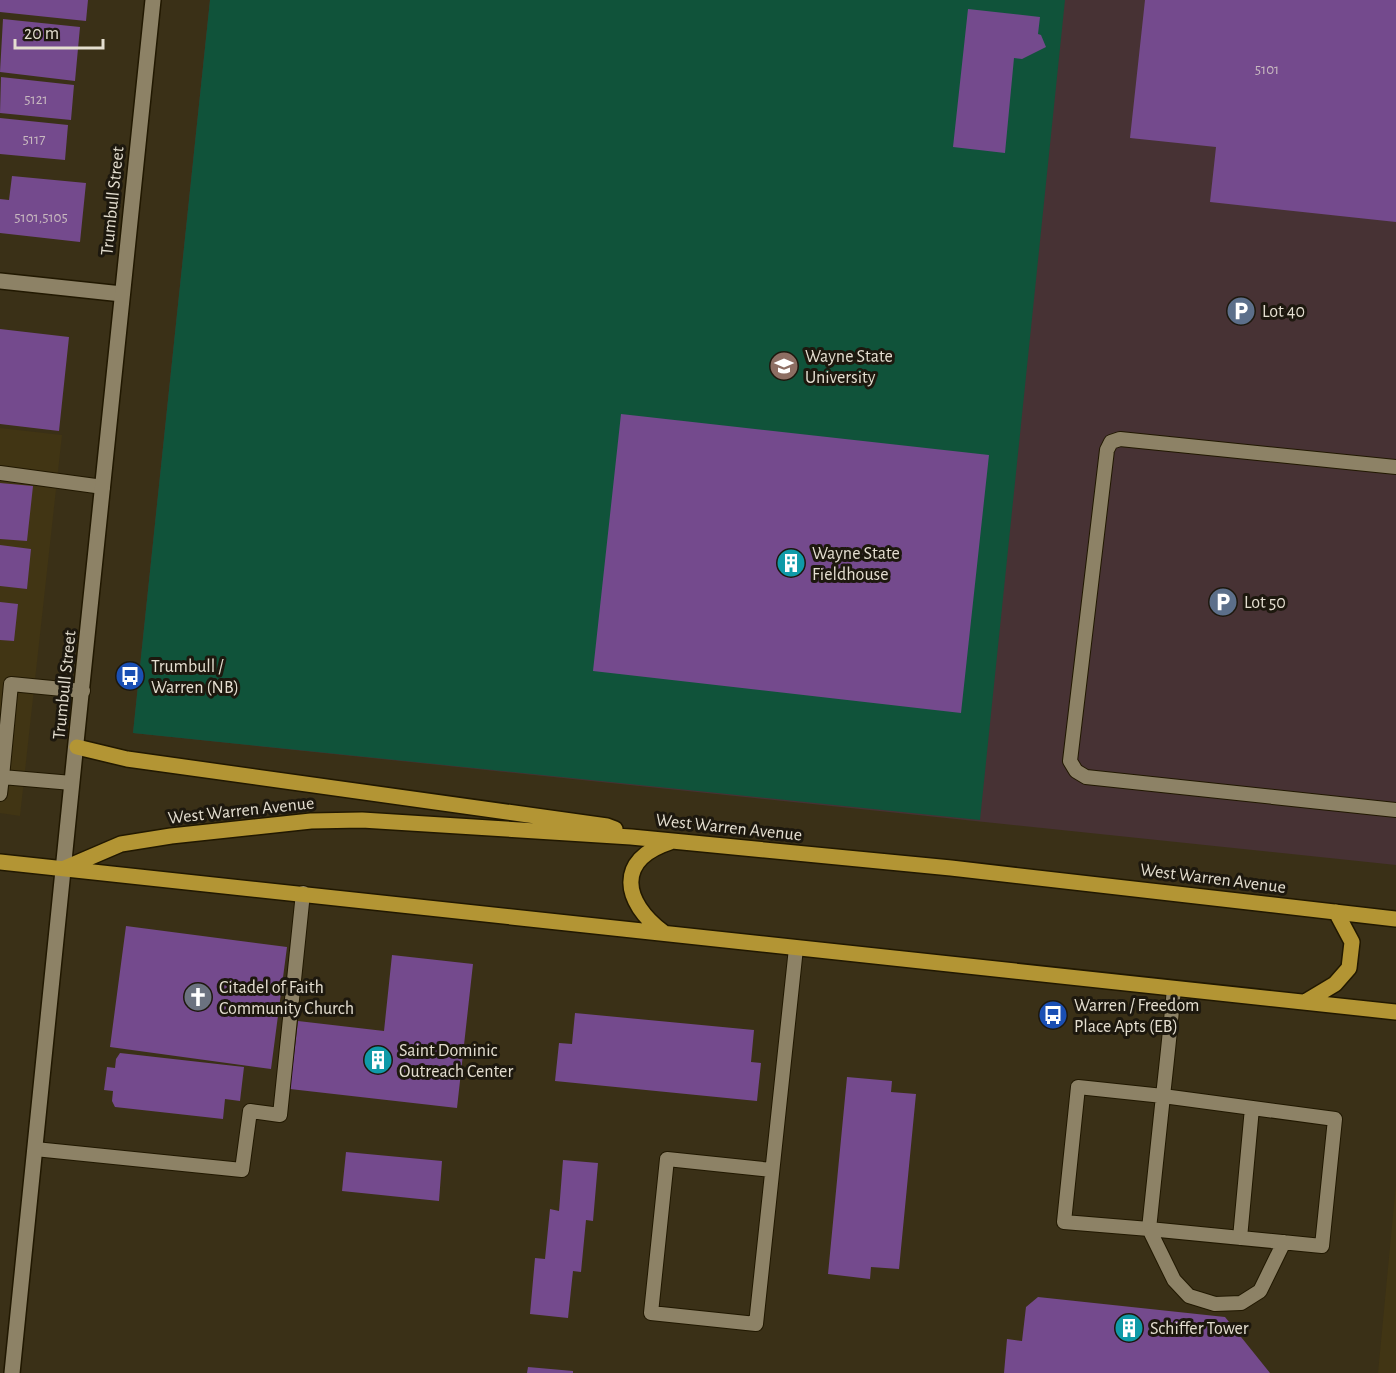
<svg xmlns="http://www.w3.org/2000/svg" width="1396" height="1373" font-family="'Alegreya Sans',sans-serif">
	<style>
		.built { fill: #413514 }
		.industrial { fill: #473234 }
		.green { fill: #10533a }
		.building { fill: #744a8d }
		.lines { fill: none; stroke-linecap: round; stroke-linejoin: round }
		.service-casing { stroke: #211801; stroke-width: 16 }
		.minor-casing { stroke: #211801; stroke-width: 18 }
		.tertiary-casing { stroke: #211801; stroke-width: 18 }
		.primary-casing { stroke: #211801; stroke-width: 18 }
		.service { stroke: #8d8266; stroke-width: 14 }
		.minor { stroke: #8d8266; stroke-width: 15 }
		.tertiary { stroke: #8d8266; stroke-width: 15 }
		.primary { stroke: #b39534; stroke-width: 15 }
		.labels { text-anchor: middle; stroke-width: 6; stroke-linejoin: round; paint-order: stroke }
		.number-label { font-size: 15px; fill: #c8b9bf }
		.street-label { font-size: 18px; fill: #e4ded0; stroke: #1d180e }
		.poi-label { font-size: 18px; fill: #e4ded0; stroke: #1d180e; text-anchor: start }
	</style>
	<rect width="100%" height="100%" fill="#3a3017"/>
	<path class="built" d="M0,428L62,435L20,816L0,813Z
		M1396,1184V1373H1378Z"/>
	<path class="industrial" d="M210,0H1396V865L133,733Z"/>
	<path class="green" d="M210,0H1065L980,820L133,733Z"/>
	<path class="building" d="M0,0H88L86,21L0,12Z
		M1145,0H1396V222L1210,202L1216,147L1130,138Z
		M968,9L1040,17L1038,34L1041,35L1046,47L1022,59L1014,58L1005,153L953,147Z
		M3,19L80,27L75,81L0,72Z
		M1,77L74,85L71,120L0,113Z
		M0,118L68,125L65,160L0,154Z
		M12,176L86,183L80,242L0,233V199L9,200Z
		M0,329L69,337L59,431L0,424Z
		M621,414L989,455L961,713L593,671Z
		M0,483L33,486L27,541L0,539Z
		M0,545L31,549L27,589L0,586Z
		M0,602L18,604L14,641L0,640Z
		M126,926L287,947L271,1069L110,1047Z
		M392,955L473,964L457,1108L290,1089L298,1021L384,1031Z
		M575,1013L754,1030L751,1062L761,1063L757,1101L555,1081L559,1043L572,1044Z
		M120,1053L244,1067L240,1101L225,1099L223,1119L115,1107L112,1101L113,1091L104,1090L107,1067L115,1068L116,1059Z
		M847,1077L892,1081L891,1092L916,1094L899,1269L871,1267L870,1279L828,1274Z
		M346,1152L442,1161L439,1201L342,1191Z
		M563,1160L598,1163L593,1221L586,1220L581,1272L573,1271L568,1318L530,1314L535,1258L545,1259L550,1209L559,1211Z
		M1038,1297L1225,1317L1270,1373H1004L1007,1339L1022,1341L1026,1307Z
		M528,1367L573,1371V1373H527Z"/>
	<g class="lines">
		<g class="service-casing">
			<path id="service" d="M1396,467L1120,439L1111,442L1107,450L1070,761L1076,771L1086,777L1396,810
				M0,473L103,487
				M72,783L2,777L11,684L83,691
				M0,794L2,777
				M1174,988C1171,1024 1167,1060 1163,1096L1149,1229L1322,1246L1335,1119L1163,1096L1078,1087L1064,1222L1149,1229L1174,1280L1189,1296L1215,1304L1241,1303L1260,1291L1284,1242
				M35,1149L242,1170L250,1111L280,1115L303,893
				M772,1170L667,1159L651,1313L756,1324L796,948
				M1240,1238L1252,1108"/>
		</g>
		<g class="minor-casing">
			<path id="minor" d="M0,281L122,294"/>
		</g>
		<g class="tertiary-casing">
			<path id="tertiary" d="M12,1373C58,915 105,458 153,0"/>
		</g>
		<g class="primary-casing">
			<path id="primary" d="M77,747L127,759L607,826L615,829
				M0,862L1396,1012
				M65,868L121,844L171,836L311,821L362,820L631,837L951,868L1396,919
				M663,932C623,902 615,860 670,842
				M1305,1002L1335,984L1349,968L1352,942L1336,912"/>
		</g>
		<use href="#service" class="service"/>
		<use href="#minor" class="minor"/>
		<use href="#tertiary" class="tertiary"/>
		<use href="#primary" class="primary"/>
	</g>
	<defs>
		<g id="parking-disc" transform="scale(1.5)"><circle r="9.5" fill="#5c6f8a" stroke="#1d180e"/><path d="M-3.5-5.5H1a3.5 3.5 0 0 1 0 7H-1V5.5H-3.5ZM-1-3.4V-.6H.8a1.4 1.4 0 0 0 0-2.8Z" fill="#fff"/></g>
		<g id="university-disc" transform="scale(1.5)"><circle r="9.5" fill="#8d6e63" stroke="#1d180e"/><path d="M0-5L7-2L0 1L-7-2ZM-4 1L0 2.5L4 1V4Q0 6-4 4Z" fill="#fff"/></g>
		<g id="building-disc" transform="scale(1.5)"><circle r="9.5" fill="#0f9aa8" stroke="#1d180e"/><path d="M-4-6H4V6H1V3H-1V6H-4ZM-2.5-4.3h1.7v1.8h-1.7ZM.8-4.3h1.7v1.8H.8ZM-2.5-1h1.7V.8h-1.7ZM.8-1h1.7V.8H.8Z" fill="#fff"/></g>
		<g id="bus-disc" transform="scale(1.5)"><circle r="9.5" fill="#1a4fb4" stroke="#1d180e"/><path d="M-5-6H5V4H4V6H2V4H-2V6H-4V4H-5ZM-3.5-4V0h7V-4ZM-3.5 1.2v1.5H-2V1.2ZM2 1.2v1.5H3.5V1.2Z" fill="#fff"/></g>
		<g id="church-disc" transform="scale(1.5)"><circle r="9.5" fill="#6b7280" stroke="#1d180e"/><path d="M-1.2-6h2.4v3.5h3.3v2.4h-3.3V6h-2.4V-.1h-3.3v-2.4h3.3Z" fill="#fff"/></g>
	</defs>
	<g fill-rule="evenodd">
		<use href="#parking-disc" x="1241" y="311"/>
		<use href="#university-disc" x="784" y="366"/>
		<use href="#building-disc" x="791" y="563"/>
		<use href="#parking-disc" x="1223" y="602"/>
		<use href="#bus-disc" x="130" y="676"/>
		<use href="#church-disc" x="198" y="997"/>
		<use href="#bus-disc" x="1053" y="1015"/>
		<use href="#building-disc" x="378" y="1060"/>
		<use href="#building-disc" x="1129" y="1328"/>
	</g>
	<g class="labels">
		<g class="number-label">
			<text x="1267" y="74">5101</text>
			<text x="36" y="104">5121</text>
			<text x="34" y="144">5117</text>
			<text x="41" y="222">5101,5105</text>
		</g>
		<g class="street-label">
			<text transform="translate(112 201) rotate(-84)" y="6">Trumbull Street</text>
			<text transform="translate(64 685) rotate(-84)" y="6">Trumbull Street</text>
			<text transform="translate(241 810) rotate(-6)" y="6">West Warren Avenue</text>
			<text transform="translate(729 827) rotate(6)" y="6">West Warren Avenue</text>
			<text transform="translate(1213 878) rotate(7)" y="6">West Warren Avenue</text>
		</g>
		<g class="poi-label">
			<text x="1262" y="317">Lot 40</text>
			<text x="805" y="362">Wayne State<tspan x="805" dy="21">University</tspan></text>
			<text x="812" y="559">Wayne State<tspan x="812" dy="21">Fieldhouse</tspan></text>
			<text x="1244" y="608">Lot 50</text>
			<text x="151" y="672">Trumbull /<tspan x="151" dy="21">Warren (NB)</tspan></text>
			<text x="219" y="993">Citadel of Faith<tspan x="219" dy="21">Community Church</tspan></text>
			<text x="1074" y="1011">Warren / Freedom<tspan x="1074" dy="21">Place Apts (EB)</tspan></text>
			<text x="399" y="1056">Saint Dominic<tspan x="399" dy="21">Outreach Center</tspan></text>
			<text x="1150" y="1334">Schiffer Tower</text>
		</g>
	</g>
	<path d="M15 39v9h88v-9" fill="none" stroke="#e4ded0" stroke-width="3"/>
	<text x="24" y="39" font-size="18" fill="#e4ded0" stroke="#1d180e" stroke-width="4.5" paint-order="stroke">20 m</text>
</svg>
